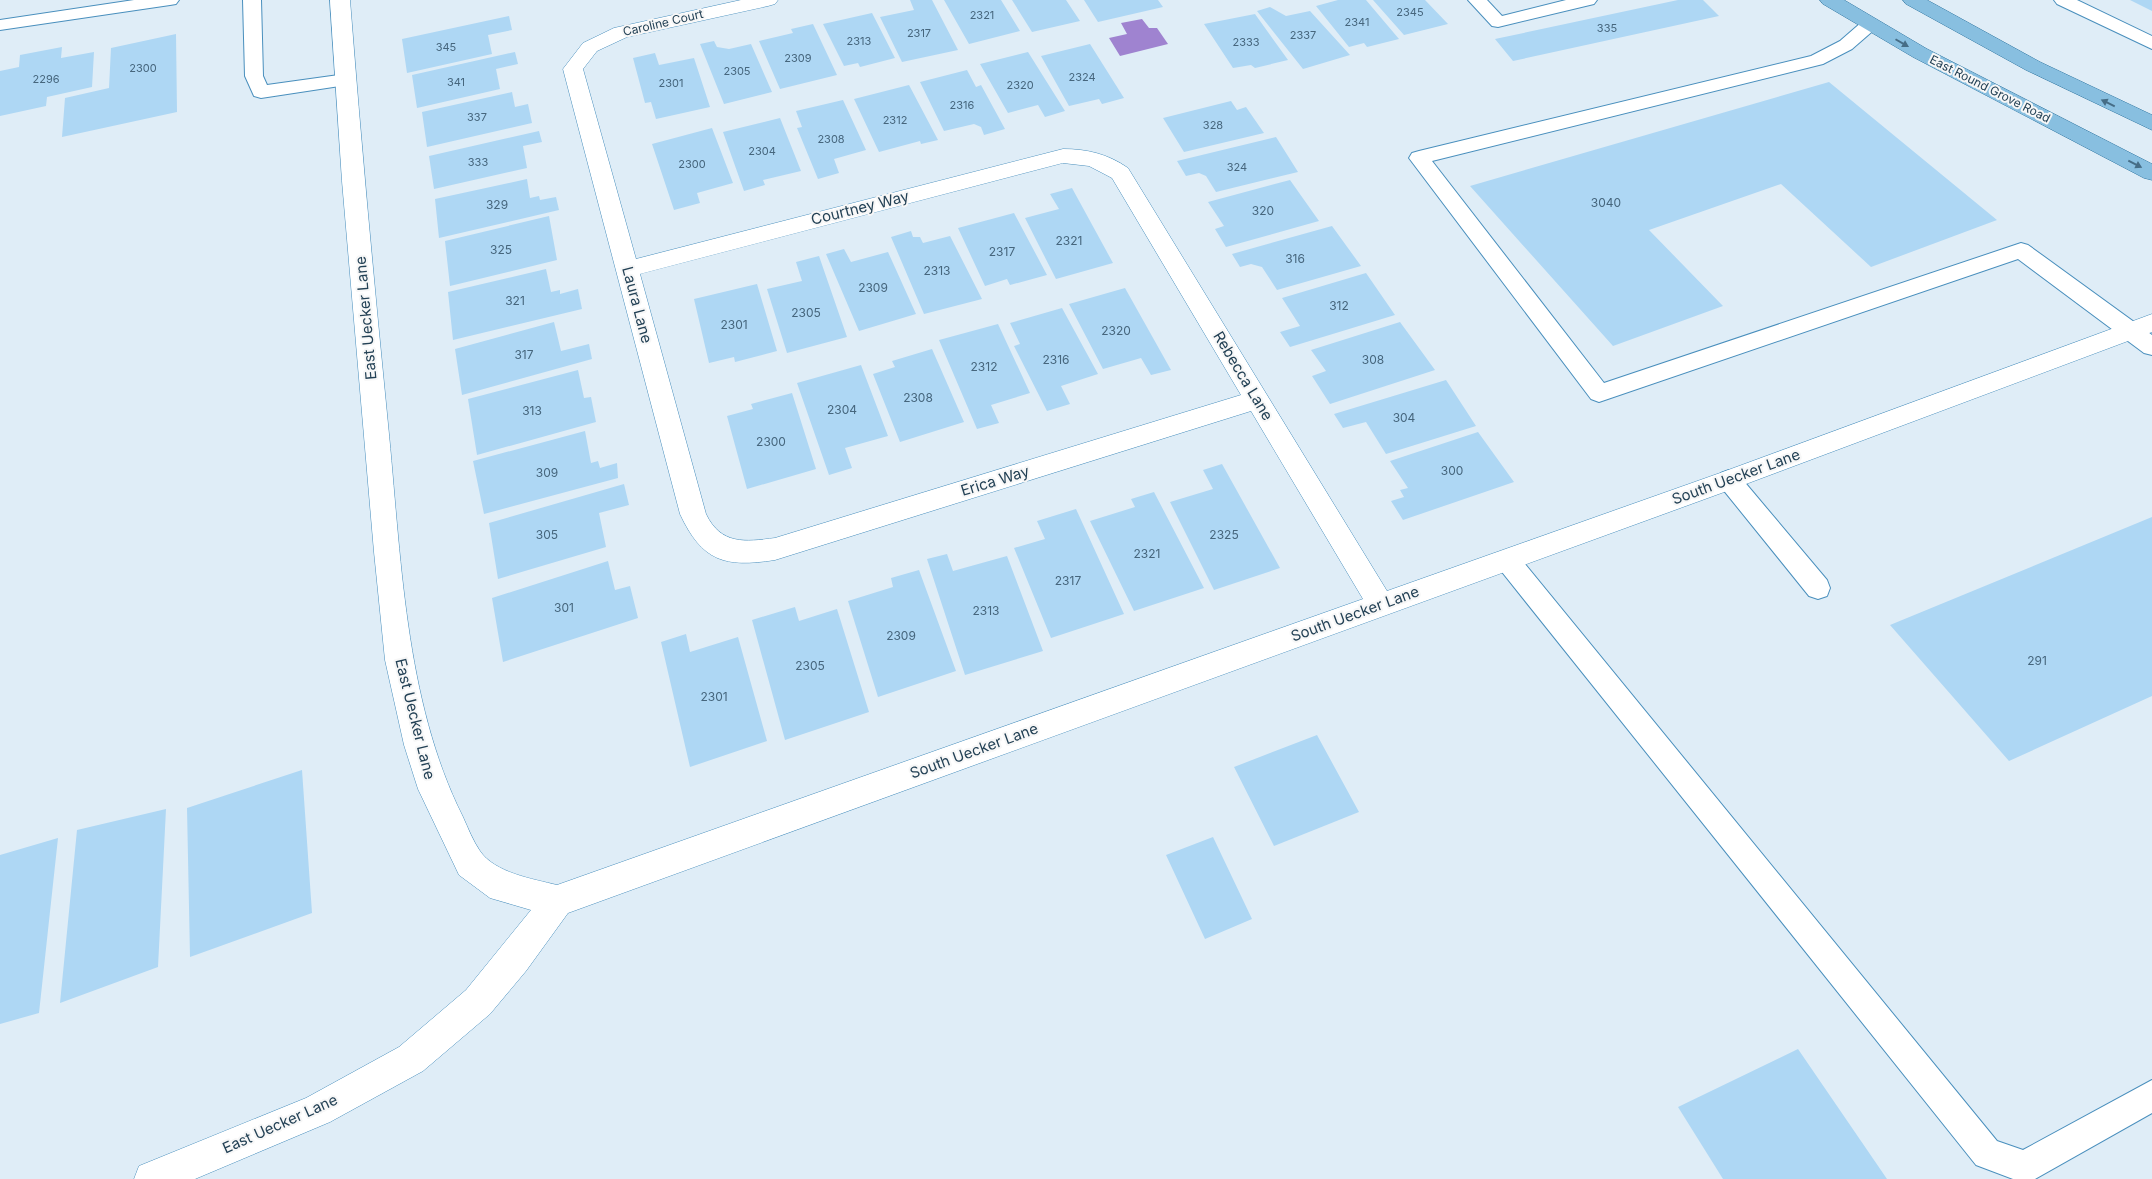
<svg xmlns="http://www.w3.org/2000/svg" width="2152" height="1179" font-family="Inter,sans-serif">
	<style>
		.water { fill: #9f83d0 }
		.building { fill: #aed7f4 }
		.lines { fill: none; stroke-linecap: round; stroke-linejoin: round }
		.service-casing { stroke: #498fbd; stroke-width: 2 }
		.minor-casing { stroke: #498fbd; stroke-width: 1 }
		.primary-casing { stroke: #3177a2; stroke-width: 1 }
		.service { fill: #fff; fill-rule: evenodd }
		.minor { fill: #fff; fill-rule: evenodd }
		.primary { fill: #88bfe0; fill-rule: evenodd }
		.oneway { fill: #466d86 }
		.labels { text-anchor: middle; stroke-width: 4; stroke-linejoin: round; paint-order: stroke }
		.far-number-label { font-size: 11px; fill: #46667d }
		.far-street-label { font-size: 12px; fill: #234155; stroke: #f7f7f7 }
		.number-label { font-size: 12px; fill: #46667d }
		.street-label { font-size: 15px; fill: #234155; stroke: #f7f7f7 }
	</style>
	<rect width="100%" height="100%" fill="#dfedf7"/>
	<path class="water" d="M1142,19L1149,28H1157L1168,44L1120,56L1109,38L1127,34L1121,23Z"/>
	<path class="building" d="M910,0H932L958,50L902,62L880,17L914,10Z
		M944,0H1001L1020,31L969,44Z
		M1012,0H1066L1080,21L1032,32Z
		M1084,0H1158L1163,7L1098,22Z
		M1338,0H1366L1399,39L1367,47L1364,43L1349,47L1316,6Z
		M1373,0H1425L1448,24L1404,35Z
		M1678,0H1703L1719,16L1513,61L1495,39Z
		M2130,0H2152V11Z
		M1270,7L1286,16L1310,11L1350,55L1303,69L1257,11Z
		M872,13L895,58L860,67L858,63L844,66L823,24Z
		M1255,14L1288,60L1255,68L1251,65L1233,68L1204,24Z
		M509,16L512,30L488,35L492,54L407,73L402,39Z
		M813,24L837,75L780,89L759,41L793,33L791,29Z
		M176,34L177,112L62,137L65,98L109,88L111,48Z
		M714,41L717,47L729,49L751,44L772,92L724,104L700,44Z
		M1090,44L1124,98L1102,104L1099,99L1069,106L1041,56Z
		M62,47L61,58L94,52L92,87L47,97L46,106L0,116V71L19,67L20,55Z
		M515,52L518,64L496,69L500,89L417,108L412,75Z
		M1028,52L1065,111L1045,117L1038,105L1008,113L980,64Z
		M655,53L659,65L694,58L710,107L656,119L651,102L645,103L633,58Z
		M967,70L976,87L981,85L1005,129L984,135L981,127L974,124L944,131L920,82Z
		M1829,82L1997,220L1871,267L1781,184L1649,230L1723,306L1613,346L1470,186Z
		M909,85L938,140L921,144L920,141L879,152L854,99Z
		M512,92L515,107L528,104L532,123L427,147L422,112Z
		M843,100L866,150L834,159L839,173L818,179L797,128L802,127L796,111Z
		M1231,101L1237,110L1246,107L1264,133L1184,152L1163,118Z
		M780,118L801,171L763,180L765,185L744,191L723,132Z
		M712,128L733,183L697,193L700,203L674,210L652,144Z
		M539,131L542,142L523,146L527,168L434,189L429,156Z
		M1276,137L1298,172L1216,192L1206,176L1199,173L1186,176L1177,161Z
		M527,179L530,198L539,196L540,200L556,197L559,210L439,238L435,199Z
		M1290,180L1319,221L1226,247L1215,229L1224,226L1208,202Z
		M1072,188L1113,263L1056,279L1025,218L1059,209L1050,194Z
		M1014,213L1047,275L1010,285L1007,279L985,286L958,228Z
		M549,216L557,260L450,286L445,241Z
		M1332,226L1361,266L1277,290L1262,267L1251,264L1240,267L1232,254Z
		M911,231L913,237H920L923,243L950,236L982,299L924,314L891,237Z
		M844,249L851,262L888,252L916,314L859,331L826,254Z
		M819,256L847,337L787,353L767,289L802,281L796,262Z
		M546,269L551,292L560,290V294L578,289L582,309L453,340L448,292Z
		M1366,273L1395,315L1290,347L1280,332L1300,326L1282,298Z
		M757,284L777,351L735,362L734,357L709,363L694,299Z
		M1125,288L1171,370L1151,375L1141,358L1103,369L1069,304Z
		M1062,308L1098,374L1061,386L1070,404L1047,411L1014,346L1020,344L1010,323Z
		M554,322L561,351L589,344L592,359L462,395L455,349Z
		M1400,322L1435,370L1330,404L1312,376L1326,371L1311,350Z
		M998,324L1030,393L991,405L999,423L977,429L939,340Z
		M932,349L964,422L900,442L873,374L895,367L892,361Z
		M861,365L888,436L845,448L852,468L829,475L797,383Z
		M578,370L584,398L591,397L596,422L477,455L468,399Z
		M1446,380L1476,426L1386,454L1366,422L1343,428L1334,414Z
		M792,393L816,469L747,489L727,416L753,409L751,404Z
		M585,431L591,463L598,461L600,468L617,463L618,478L484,514L473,461Z
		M1478,432L1514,482L1403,520L1391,501L1404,497L1400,490L1408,488L1390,461Z
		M1222,464L1280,568L1214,590L1170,502L1213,489L1203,470Z
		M624,484L629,505L599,513L606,547L498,579L489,523Z
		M1154,492L1204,588L1134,611L1090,521L1135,507L1131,499Z
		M1076,509L1124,614L1051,638L1014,548L1045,539L1037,521Z
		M2152,517V696L2009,761L1890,625Z
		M947,554L953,571L1007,556L1043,651L965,675L927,559Z
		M608,561L615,590L630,586L638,618L503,662L492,598Z
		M919,570L956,671L878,697L848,601L893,587L891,578Z
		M795,607L799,621L837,609L869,712L785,740L752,620Z
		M686,634L690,652L738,637L767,741L690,767L661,642Z
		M1317,735L1359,812L1274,846L1234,767Z
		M302,770L312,913L190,957L187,808Z
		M166,809L158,967L60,1003L77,830Z
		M1213,837L1252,919L1205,939L1166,855Z
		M58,838L39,1013L0,1024V855Z
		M1798,1049L1887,1179H1723L1678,1107Z"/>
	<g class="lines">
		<g class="service-casing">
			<path id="service" d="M134,0H179L176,4L170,5L0,30V20Z
				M243,0H261L263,76L267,85L346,74L353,76L355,80L353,84L261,98L254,96L245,76Z
				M1468,0H1487L1502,16L1566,0H1597L1594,4L1498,27L1492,26Z
				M2054,0H2077L2152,36V49L2057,4Z
				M1869,20L1875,21L1878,25L1875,29L1852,49L1823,64L1432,161L1604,383L2021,243L2028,245L2152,335V355L2144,353L2018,259L1599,402L1591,399L1409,158L1412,153L1419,151L1811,56L1840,41L1863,21Z
				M1729,470L1737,473L1827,580L1830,588L1827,596L1818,599L1809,596L1721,487L1717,480L1721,473Z
				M1507,550L1516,553L1997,1141L2023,1150L2152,1080V1113L2035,1179H2013L1976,1165L1498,567L1495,560L1498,553Z"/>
		</g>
		<g class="minor-casing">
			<path id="minor" d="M330,0H350C361,142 374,283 388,424C401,553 404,700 463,817C468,828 473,841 480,851C495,873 533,879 557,885L1363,599L1251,411L775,560C724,568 702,561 680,514L563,69L583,43L614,28L741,0H778L775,4L768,6L627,37L597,51L583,69L636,259L1063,149C1087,149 1108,154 1128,168L1387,591L1720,473L2152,314V332L1738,487L568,913L526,971L490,1014L423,1071L330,1122L195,1179H134L139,1166L306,1098L399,1047L466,990L531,910L490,898L459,875L418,789L404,745L385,660L374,552L342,181ZM1063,163L1089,166L1112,178L1241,395L775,538C745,542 721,545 706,514L640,274Z"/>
		</g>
		<g class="primary-casing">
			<path id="primary" d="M1820,0H1844L1927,49L2152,164V180L2144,178L1913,57L1823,4Z
				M1903,0H1927L2040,62L2152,115V130L2026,70L1906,4Z"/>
		</g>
		<use href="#service" class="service"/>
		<use href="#minor" class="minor"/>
		<use href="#primary" class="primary"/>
	</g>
	<defs><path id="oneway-solid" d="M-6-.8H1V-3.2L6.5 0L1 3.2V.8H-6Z" transform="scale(1.25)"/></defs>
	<g class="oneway">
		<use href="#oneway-solid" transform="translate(1902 43) rotate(30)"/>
		<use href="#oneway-solid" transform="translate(2108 103) rotate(-154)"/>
		<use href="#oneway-solid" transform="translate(2135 164) rotate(27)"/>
	</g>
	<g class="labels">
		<g class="far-number-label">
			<text x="1410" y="16">2345</text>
			<text x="982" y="19">2321</text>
			<text x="1357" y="26">2341</text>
			<text x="1607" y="32">335</text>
			<text x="919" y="37">2317</text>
			<text x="1303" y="39">2337</text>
			<text x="859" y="45">2313</text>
			<text x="1246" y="46">2333</text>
			<text x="446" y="51">345</text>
			<text x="798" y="62">2309</text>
			<text x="143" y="72">2300</text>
			<text x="737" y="75">2305</text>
			<text x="1082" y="81">2324</text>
			<text x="46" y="83">2296</text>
			<text x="456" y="86">341</text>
			<text x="671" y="87">2301</text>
			<text x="1020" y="89">2320</text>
			<text x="962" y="109">2316</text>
			<text x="477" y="121">337</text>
			<text x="895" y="124">2312</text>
			<text x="1213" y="129">328</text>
			<text x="831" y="143">2308</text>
			<text x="762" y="155">2304</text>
			<text x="478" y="166">333</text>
			<text x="692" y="168">2300</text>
			<text x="1237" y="171">324</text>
		</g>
		<g class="far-street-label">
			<text transform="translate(663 23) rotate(-13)" y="4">Caroline Court</text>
			<text transform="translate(1990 89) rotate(27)" y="4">East Round Grove Road</text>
		</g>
		<g class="number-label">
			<text x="1606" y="207">3040</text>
			<text x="497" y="209">329</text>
			<text x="1263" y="215">320</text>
			<text x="1069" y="245">2321</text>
			<text x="501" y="254">325</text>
			<text x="1002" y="256">2317</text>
			<text x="1295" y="263">316</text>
			<text x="937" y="275">2313</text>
			<text x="873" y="292">2309</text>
			<text x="515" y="305">321</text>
			<text x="1339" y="310">312</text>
			<text x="806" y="317">2305</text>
			<text x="734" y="329">2301</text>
			<text x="1116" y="335">2320</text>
			<text x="524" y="359">317</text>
			<text x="1056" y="364">2316</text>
			<text x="1373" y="364">308</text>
			<text x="984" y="371">2312</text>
			<text x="918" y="402">2308</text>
			<text x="842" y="414">2304</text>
			<text x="532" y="415">313</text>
			<text x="1404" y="422">304</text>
			<text x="771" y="446">2300</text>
			<text x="1452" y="475">300</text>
			<text x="547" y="477">309</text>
			<text x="547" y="539">305</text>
			<text x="1224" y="539">2325</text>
			<text x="1147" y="558">2321</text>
			<text x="1068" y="585">2317</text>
			<text x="564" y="612">301</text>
			<text x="986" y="615">2313</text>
			<text x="901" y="640">2309</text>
			<text x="2037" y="665">291</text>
			<text x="810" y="670">2305</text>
			<text x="714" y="701">2301</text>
		</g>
		<g class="street-label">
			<text transform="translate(860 208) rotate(-14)" y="5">Courtney Way</text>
			<text transform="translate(637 305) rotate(75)" y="5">Laura Lane</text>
			<text transform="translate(366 318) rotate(-95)" y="5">East Uecker Lane</text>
			<text transform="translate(1243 376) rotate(59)" y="5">Rebecca Lane</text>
			<text transform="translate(1736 477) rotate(-20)" y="5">South Uecker Lane</text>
			<text transform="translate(995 481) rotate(-17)" y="5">Erica Way</text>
			<text transform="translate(1355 614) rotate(-20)" y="5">South Uecker Lane</text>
			<text transform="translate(415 719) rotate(76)" y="5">East Uecker Lane</text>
			<text transform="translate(974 751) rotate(-20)" y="5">South Uecker Lane</text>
			<text transform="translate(280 1124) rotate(-24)" y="5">East Uecker Lane</text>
		</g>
	</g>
</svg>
